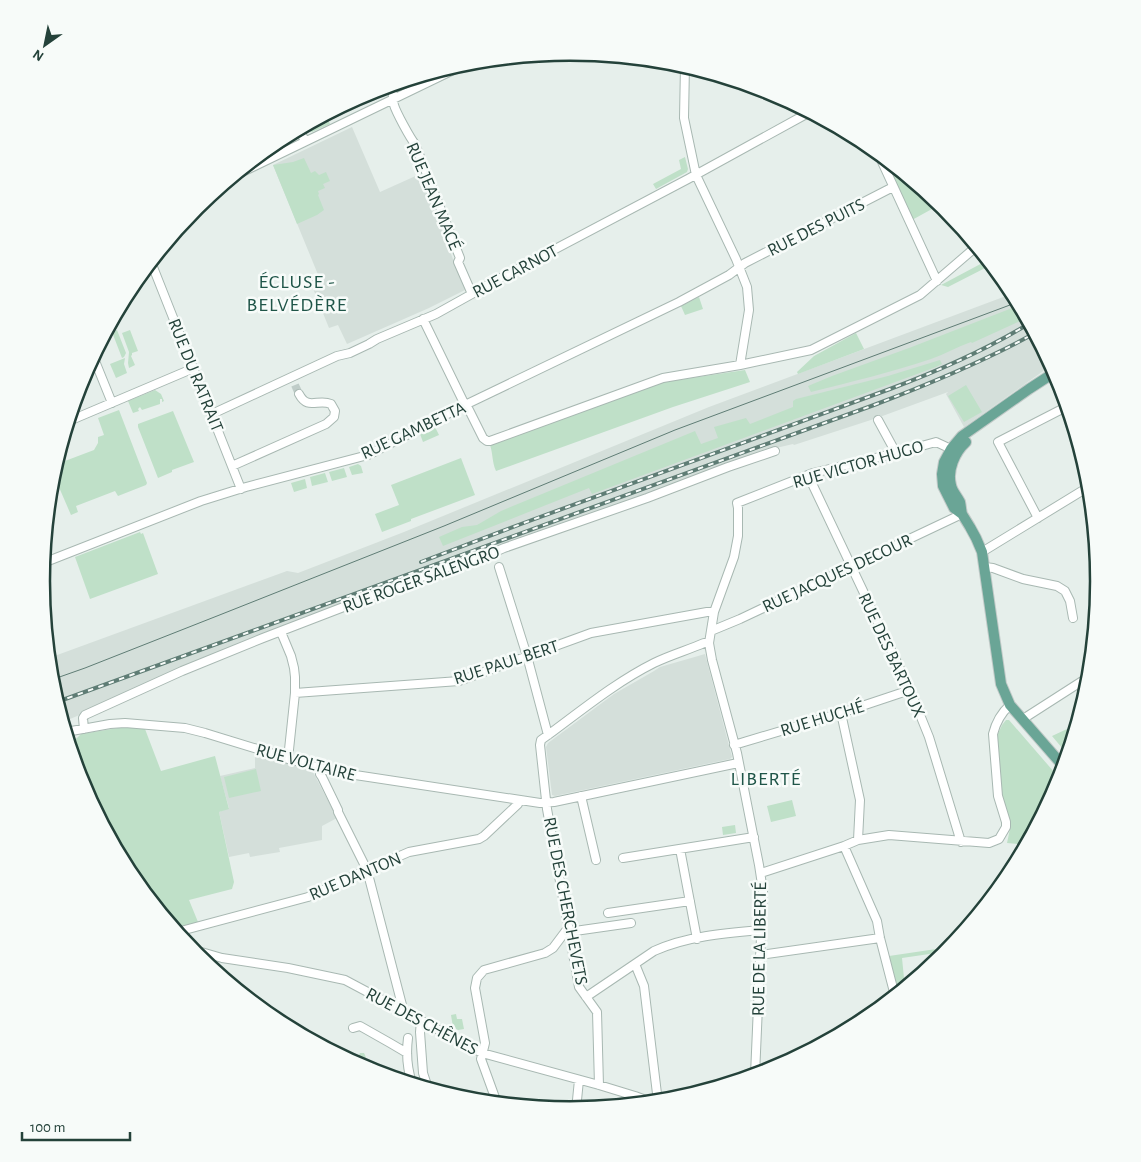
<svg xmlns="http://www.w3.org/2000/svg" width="1141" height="1162" font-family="'Alegreya Sans',sans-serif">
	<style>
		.built { fill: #d4dfda }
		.green { fill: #bfe0c8 }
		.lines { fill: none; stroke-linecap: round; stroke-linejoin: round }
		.minor-tunnel { stroke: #bfccc8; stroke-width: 8; stroke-dasharray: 8 4; stroke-linecap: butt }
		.minor-casing { stroke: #a8b8b2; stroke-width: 10 }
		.major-casing { stroke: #c2cac8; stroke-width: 12 }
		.minor { stroke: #fff; stroke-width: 8 }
		.major { stroke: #6aa596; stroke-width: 10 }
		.tram { stroke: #5f7d75; stroke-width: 1 }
		.rail-casing { stroke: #5f7d75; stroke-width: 4 }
		.rail { stroke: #f7fbf9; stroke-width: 2; stroke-dasharray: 5.5; stroke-linecap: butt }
		.labels { text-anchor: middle; stroke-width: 5; stroke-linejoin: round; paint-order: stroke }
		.street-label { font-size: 18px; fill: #24423a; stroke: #f7fbf9 }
		.quarter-label { font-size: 20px; letter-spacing: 1px; fill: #1f5548; stroke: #f7fbf9 }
		.rim { fill: none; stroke: #24423a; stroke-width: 2.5 }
	</style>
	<rect width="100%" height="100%" fill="#e6efeb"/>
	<path class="built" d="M352,127L380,192L420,174L465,290L429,308L347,344L338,325L329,328L310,281L319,277L273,165Z
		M1014,293L1052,365L964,427L946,394L948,392L877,418L794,445L793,444L776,448L538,533L289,626L63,722L51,684L49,658L287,571L298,573L404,532L709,407Z
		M705,654L732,757L730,759L555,796L552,795L546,747L548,743L614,694L654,671L660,667Z
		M255,753L312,771L314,774L337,818L322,826V840L279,848L280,852L250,857L249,853L229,857L219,812L229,808L220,776L255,768Z"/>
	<path class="green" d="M326,115L330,124L312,132L305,129L304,126Z
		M883,156L941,204L912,220Z
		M685,157L688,169L687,172L656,189L653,184L681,169L679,160Z
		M304,158L311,173L315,171L319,175L326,172L330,181L323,184L325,188L318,191L319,194L318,195L324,210L317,215L297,224L273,165L293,162Z
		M988,260L991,265L948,287L941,285Z
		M699,297L703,309L685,315L681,306Z
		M1020,305L1027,318L972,343L971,342C957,347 945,354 931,359C892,372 851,382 811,392L808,386L832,376L909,348Z
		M117,330L126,353L124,357L122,358L112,332Z
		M130,330L138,351L132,353V355L131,356L135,365L129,368L128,363L129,352L122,333Z
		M856,333L864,349L798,374L797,372L814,356Z
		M125,358L124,364L127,373L116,378L110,364Z
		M940,360L942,364L936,367L592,494L589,488L443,546L439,537L462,527L477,525L501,511L695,431L701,444L718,438L714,427L746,418L750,424L793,407V401L796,399L888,376Z
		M745,370L750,382L673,407L496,471C492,462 493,454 490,445L664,382Z
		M966,385L982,412L964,422L948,396Z
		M155,390L161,394L164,401L162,402V399H160V404L142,410L140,407L138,409L139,411L133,413L128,401Z
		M119,410L147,483L146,485L118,496L115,491L76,506L78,512L71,515L55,478L54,471L57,464L94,450L98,443V437L104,435L98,418Z
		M173,411L194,462L172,470V472L158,478L138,427V424Z
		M435,427L439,435L423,442L420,434Z
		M461,458L475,495L411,519V521L382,532L375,514L399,505L391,485Z
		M358,464L361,466L363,473L352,475L349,467Z
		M344,468L347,477L332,481L329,472Z
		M325,473L328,482L312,486L310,477Z
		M305,479L307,488L294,492L291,483Z
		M140,532L141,534L143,533L158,574L90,599L75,557Z
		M1006,720H1009L1061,780L1027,845L1007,843L1011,824L1002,796L999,770L997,736L1002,725Z
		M124,727L145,729L161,771L215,756L229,809L219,812L234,882L232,889L189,900L198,922L174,928L130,875L81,783L69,743L77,738L81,734Z
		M1067,729H1076L1068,755L1052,736Z
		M256,769L261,791L229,798L224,777Z
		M792,800L796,816L771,822L767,806Z
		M735,825L736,833L723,835L722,827Z
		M943,948V952L902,958L905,988L899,993L889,956Z
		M456,1014L457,1019H462L464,1029L458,1030L453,1027L451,1015Z
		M360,1053H364C367,1058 366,1062 364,1068L355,1063Z"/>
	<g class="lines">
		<path class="minor-tunnel" d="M295,385L299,394"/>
		<g class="minor-casing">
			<path id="minor" d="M685,65L684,118L696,175L736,259L747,287L749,310L740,365
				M391,85C394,93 392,98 394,105C396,112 410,138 415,144L460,258L458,262L472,294
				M299,129L305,141
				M877,151L937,281
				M232,177L470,62
				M151,262L241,489
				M423,319L463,401L469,410L483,438L487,441H490L663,378L740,365L811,350L920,295L977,246
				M93,356L112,403
				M212,414L337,356L350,353L369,344L377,339L436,314L506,275L688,179L810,112
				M878,420L896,453
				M69,421L194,368
				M232,466L326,424L334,417L335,411L331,404C318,398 308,411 299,394
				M808,475L910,690L929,737L961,842
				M1038,518L998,442L1068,406
				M982,552L1090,486
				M43,563L201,501L246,487L368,455L465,405L679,302L729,275L745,263L893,187
				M499,567L527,656L548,735
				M985,567L993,568L1023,579L1057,586L1065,591L1070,601L1073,618
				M711,631L740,619L962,514
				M281,632L291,656L294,668L295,677V693L288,759
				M295,693L459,681L591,633L707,612H714
				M841,713L860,800L858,840
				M1023,719L1090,676
				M84,729L83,718L85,715L182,671L263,638L458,563H468L479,559L504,548L647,498L728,467L775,451
				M66,732L110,724L125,723L185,728L205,733L329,771L540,803L554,802L738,763
				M734,745L841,713L910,690
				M320,769V774L322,777L338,810V812L367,870L402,1005L400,1009
				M581,796L596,860
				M844,846L877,921L880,938L895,996
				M680,849L697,939
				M623,858L754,837
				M761,873L844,846L858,840L889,835L989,843L999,839L1006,827V822L998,796L993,734C996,722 1001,713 1010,705
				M608,913L690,901
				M177,932L308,897L367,870L409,852L479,839L484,836L518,804L519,800
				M568,932L631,923
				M191,949L222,958L288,968L345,980L482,1053L599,1085L635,1096L651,1102
				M760,955L880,938
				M635,964L644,986L658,1102
				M586,997L654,951C687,936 726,933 761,930
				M421,1021L420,1032L423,1073L428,1088
				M353,1028L360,1026L390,1043L407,1053
				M408,1038C406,1054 407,1068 412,1083
				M755,1075L763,891L759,865L737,753L712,660L709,643L714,612L734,557L738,536V508L737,503L813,473L896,453L936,442L951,449
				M599,1085L597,1012L579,987L547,809L540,745L541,740L548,735C582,710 616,682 654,663C670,655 688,650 704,643H709
				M497,1103L481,1059L485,1043L475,988L477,978L484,970L545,953L553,948L568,928
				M576,1110L579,1080"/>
		</g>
		<g class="major-casing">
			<path id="major" d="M1056,374L1049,376L1029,389L962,436L951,449L944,462L942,474L943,486L954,508L962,514L970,527L976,538L982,552L1001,684L1010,705L1064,767
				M962,514C961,510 961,506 960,502C957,496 952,491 951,485C947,470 955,452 966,442"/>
		</g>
		<use href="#minor" class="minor"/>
		<use href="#major" class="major"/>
		<path class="tram" d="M51,680L85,668L217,616L444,526L675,430L1018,302"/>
		<g class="rail-casing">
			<path id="rail" d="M421,562L521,524L890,389C938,371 986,350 1030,323
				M57,702L874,405C929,384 983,362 1035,333"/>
		</g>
		<use href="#rail" class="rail"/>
	</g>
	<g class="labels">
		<g class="street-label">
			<text transform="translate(434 196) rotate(67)" y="6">RUE JEAN MACÉ</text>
			<text transform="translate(816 227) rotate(-27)" y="6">RUE DES PUITS</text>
			<text transform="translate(515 271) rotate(-28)" y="6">RUE CARNOT</text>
			<text transform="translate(196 375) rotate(68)" y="6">RUE DU RATRAIT</text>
			<text transform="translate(413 430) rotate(-25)" y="6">RUE GAMBETTA</text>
			<text transform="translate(858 464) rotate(-16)" y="6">RUE VICTOR HUGO</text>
			<text transform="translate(837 573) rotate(-25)" y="6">RUE JACQUES DECOUR</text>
			<text transform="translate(421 579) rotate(-20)" y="6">RUE ROGER SALENGRO</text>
			<text transform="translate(892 655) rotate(65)" y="6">RUE DES BARTOUX</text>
			<text transform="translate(506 662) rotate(-18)" y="6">RUE PAUL BERT</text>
			<text transform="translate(822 718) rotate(-17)" y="6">RUE HUCHÉ</text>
			<text transform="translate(306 762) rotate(15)" y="6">RUE VOLTAIRE</text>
			<text transform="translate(355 876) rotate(-23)" y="6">RUE DANTON</text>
			<text transform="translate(566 901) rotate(79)" y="6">RUE DES CHERCHEVETS</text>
			<text transform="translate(759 949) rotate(-89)" y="6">RUE DE LA LIBERTÉ</text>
			<text transform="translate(422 1021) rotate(28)" y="6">RUE DES CHÊNES</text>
		</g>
		<g class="quarter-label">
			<text x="297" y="288">ÉCLUSE -<tspan x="297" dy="23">BELVÉDÈRE</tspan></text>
			<text x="766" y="785">LIBERTÉ</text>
		</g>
	</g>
	<path d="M0 0H1141V1162H0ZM50 581a520 520 0 1 1 1040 0a520 520 0 1 1-1040 0Z" fill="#f7fbf9" fill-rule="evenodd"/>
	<path class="rim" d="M50 581a520 520 0 1 1 1040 0a520 520 0 1 1-1040 0Z"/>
	<g transform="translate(45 45) rotate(213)" stroke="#f7fbf9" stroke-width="4" paint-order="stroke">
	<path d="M0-4L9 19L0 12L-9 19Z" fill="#24423a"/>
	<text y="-8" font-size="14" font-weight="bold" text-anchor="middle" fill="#24423a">N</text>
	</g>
	<path d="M22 1132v8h108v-8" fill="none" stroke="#24423a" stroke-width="2.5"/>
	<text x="30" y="1132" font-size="15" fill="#24423a" stroke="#f7fbf9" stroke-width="4" paint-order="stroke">100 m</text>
</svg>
